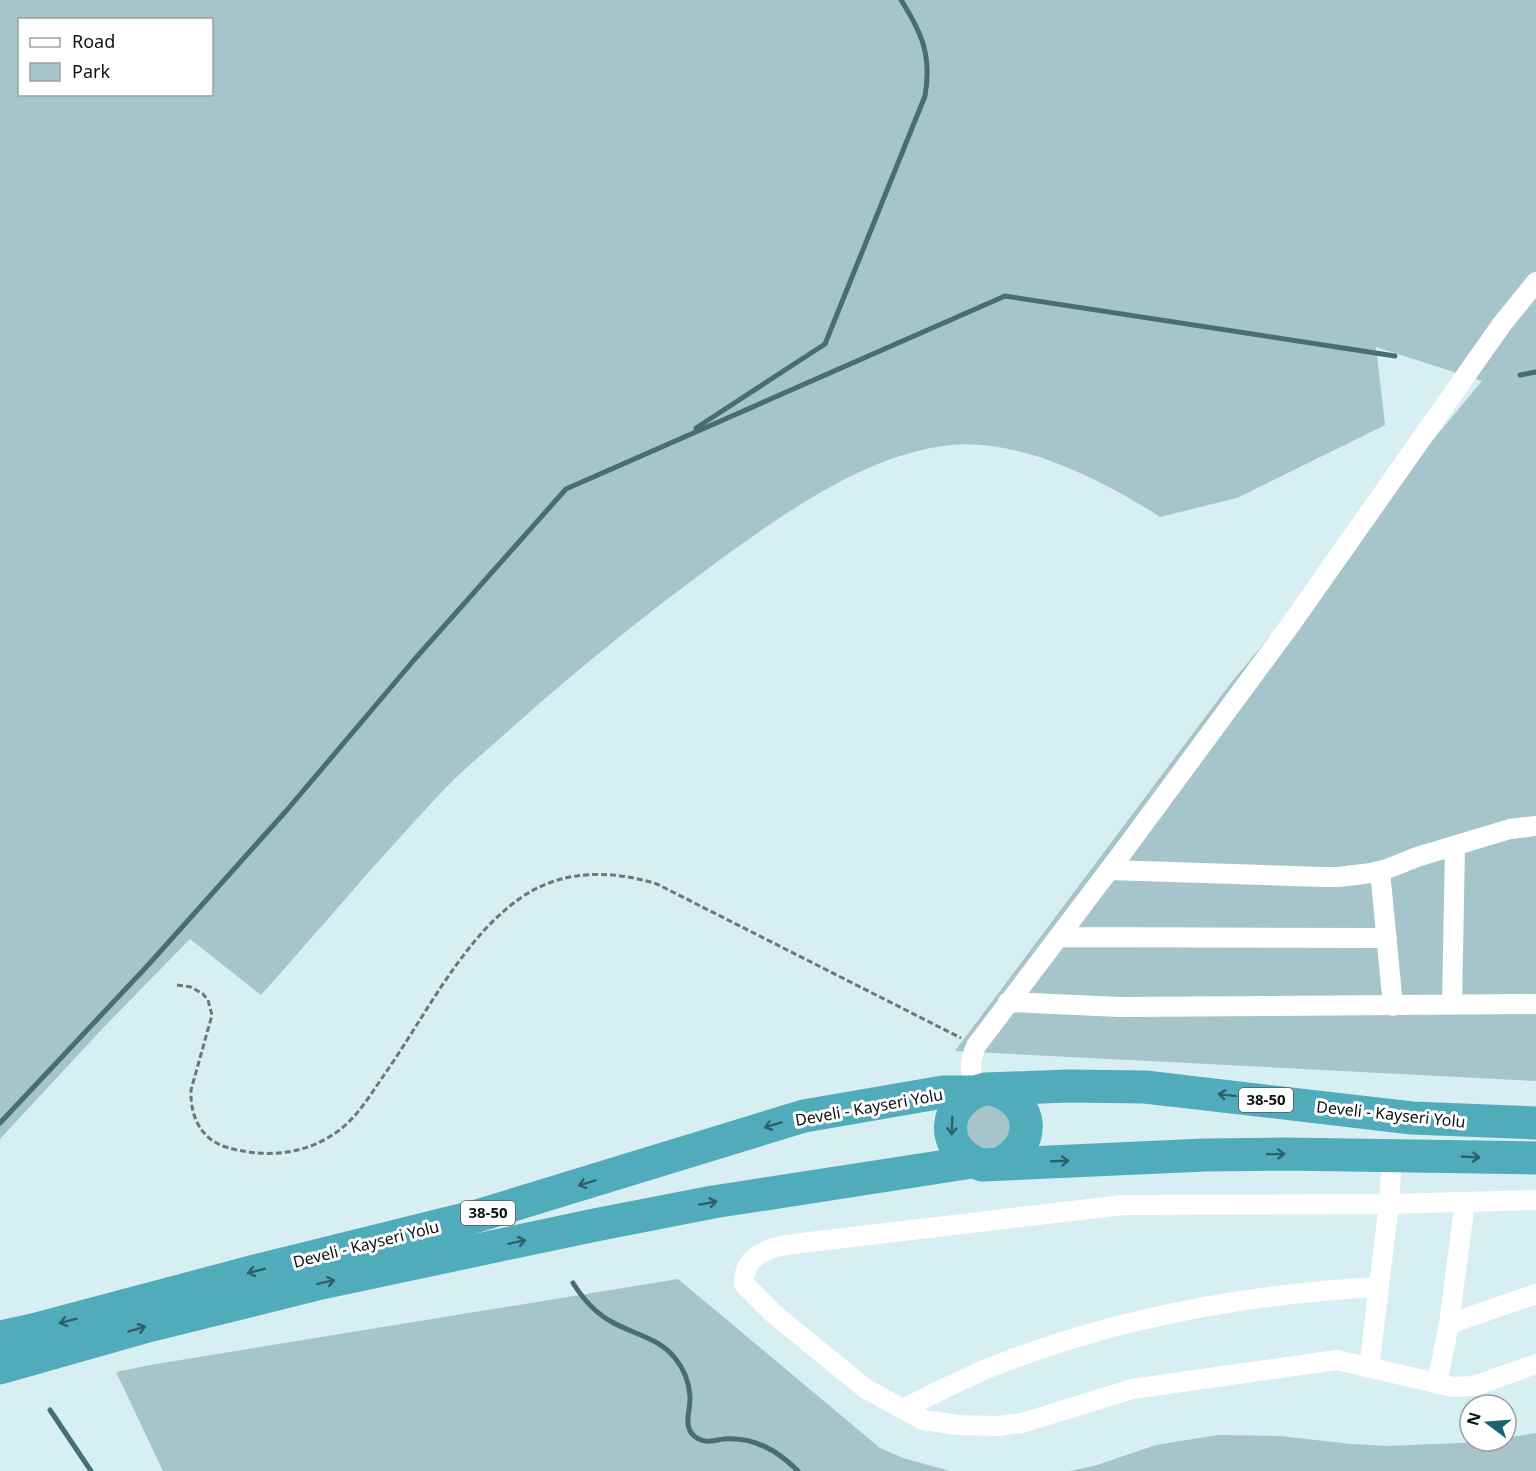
<svg xmlns="http://www.w3.org/2000/svg" width="1536" height="1471" font-family="'Noto Sans',sans-serif">
	<style>
		.green { fill: #a5c5ca; fill-rule: evenodd }
		.lines { fill: none; stroke-linecap: round; stroke-linejoin: round }
		.stream { stroke: #486e75; stroke-width: 5 }
		.path { stroke: #69787b; stroke-width: 3; stroke-dasharray: 6 3; stroke-linecap: butt }
		.minor { stroke: #fff; stroke-width: 20 }
		.trunk { stroke: #50acba; stroke-width: 33 }
		.oneway { stroke: #2e6068 }
		.labels { text-anchor: middle; stroke-width: 6; stroke-linejoin: round; paint-order: stroke }
		.shield { fill: #fff; stroke: #545a5b; stroke-width: 1.5 }
		.shield-label { font-size: 15px; font-weight: bold; fill: #0b1315 }
		.street-label { font-size: 16px; fill: #0b1315; stroke: #fff }
	</style>
	<rect width="100%" height="100%" fill="#d7eef2"/>
	<path class="green" d="M0,0H1536V1081L955,1051L1230,684L1482,381L1376,347L1385,425L1237,498L1160,517C1103,480 1020,438 951,445C869,453 786,512 721,559C650,611 581,666 515,725C489,748 461,771 437,797C377,861 320,929 261,995L190,939L102,1029L0,1139ZM20,20H212V94H20Z
		M999,1104L1014,1125L997,1152L967,1143L965,1117L973,1106Z
		M678,1279L880,1448L903,1458L950,1471H163L116,1372L150,1365Z
		M1536,1433V1471H1070L1097,1465L1156,1445L1218,1435L1280,1436L1351,1444L1386,1446L1506,1441V1438Z"/>
	<g class="lines">
		<path class="stream" d="M1520,375L1536,372
			M696,428L825,344L925,96C932,56 922,33 901,0
			M0,1123L150,963L287,810L414,660L566,489L1005,296L1395,356
			M573,1283C583,1299 595,1313 612,1322C633,1334 659,1338 675,1358C684,1369 689,1382 690,1396C691,1411 681,1428 697,1438C706,1444 715,1440 724,1439C754,1437 777,1450 798,1471
			M50,1410L91,1471"/>
		<path class="path" d="M177,985L191,987L203,994L208,1000L212,1015L191,1090C190,1115 200,1139 226,1147C265,1159 309,1155 342,1128C359,1114 371,1094 384,1075C425,1017 463,937 522,897C563,869 612,870 657,884L961,1038"/>
		<path class="minor" d="M1110,870L1322,877H1339L1371,873L1387,869L1417,857L1510,829L1536,826
			M1380,871L1393,1006
			M1058,937L1387,938
			M1008,1002L1119,1007L1536,1004
			M1452,1005L1455,846
			M985,1089C968,1078 968,1065 976,1046L1125,849L1291,624L1502,324L1536,282
			M1536,1200L1389,1204L1123,1205L785,1245C763,1250 743,1258 744,1284L774,1314L866,1389L923,1420L958,1425L999,1426L1022,1423L1132,1389L1337,1360L1453,1387L1474,1386L1536,1364
			M1449,1324L1536,1294
			M1369,1368L1389,1204L1392,1155
			M1437,1384L1449,1324L1465,1202
			M903,1409C931,1395 960,1380 989,1368C1114,1318 1245,1294 1379,1287"/>
		<path class="trunk" d="M995,1090C1034,1102 1037,1144 1001,1163
			M1536,1123L1412,1118L1145,1087L1069,1086L985,1089C941,1100 938,1152 982,1165L1205,1155L1284,1154L1536,1158
			M0,1337L33,1330L255,1271L477,1216L804,1116L943,1092H975
			M0,1368L148,1326L321,1283L595,1225L713,1202L972,1162"/>
	</g>
	<defs><path id="oneway-shaft" d="M-6 0H5M1.5-3L5.5 0L1.5 3" fill="none" stroke-width="1.6" stroke-linecap="round" stroke-linejoin="round" transform="scale(1.5)"/></defs>
	<g class="oneway">
		<use href="#oneway-shaft" transform="translate(1227 1095) rotate(-173)"/>
		<use href="#oneway-shaft" transform="translate(773 1125) rotate(163)"/>
		<use href="#oneway-shaft" transform="translate(952 1126) rotate(92)"/>
		<use href="#oneway-shaft" transform="translate(1276 1154) rotate(-1)"/>
		<use href="#oneway-shaft" transform="translate(1471 1157) rotate(3)"/>
		<use href="#oneway-shaft" transform="translate(1060 1161) rotate(-2)"/>
		<use href="#oneway-shaft" transform="translate(587 1183) rotate(163)"/>
		<use href="#oneway-shaft" transform="translate(708 1203) rotate(-10)"/>
		<use href="#oneway-shaft" transform="translate(517 1242) rotate(-12)"/>
		<use href="#oneway-shaft" transform="translate(256 1271) rotate(166)"/>
		<use href="#oneway-shaft" transform="translate(326 1282) rotate(-12)"/>
		<use href="#oneway-shaft" transform="translate(68 1321) rotate(165)"/>
		<use href="#oneway-shaft" transform="translate(137 1329) rotate(-16)"/>
	</g>
	<g class="labels">
		<g class="shield">
			<rect x="1239" y="1088" width="54" height="24" rx="4.5"/>
			<rect x="461" y="1201" width="54" height="24" rx="4.5"/>
		</g>
		<g class="shield-label">
			<text x="1266" y="1105">38-50</text>
			<text x="488" y="1218">38-50</text>
		</g>
		<g class="street-label">
			<text transform="translate(869 1107) rotate(-10)" y="6">Develi - Kayseri Yolu</text>
			<text transform="translate(1391 1114) rotate(6)" y="6">Develi - Kayseri Yolu</text>
			<text transform="translate(366 1244) rotate(-14)" y="6">Develi - Kayseri Yolu</text>
		</g>
	</g>
	<rect x="18" y="18" width="195" height="78" fill="#ffffff" stroke="#9da1a1" stroke-width="1.5"/>
	<rect x="30" y="38" width="30" height="9" fill="#ffffff" stroke="#9da1a1" stroke-width="1.5"/>
	<text x="72" y="48" font-size="18" fill="#0b1315">Road</text>
	<rect x="30" y="63" width="30" height="18" fill="#a5c5ca" stroke="#9da1a1" stroke-width="1.5"/>
	<text x="72" y="78" font-size="18" fill="#0b1315">Park</text>
	<g transform="translate(1488 1423) rotate(286)"><circle r="28" fill="#ffffff" stroke="#9da1a1" stroke-width="1.5"/>
	<path d="M0-4.5L10 22L0 15L-10 22Z" fill="#17636e"/>
	<text y="-9" font-size="16" font-weight="bold" text-anchor="middle" fill="#0b1315">N</text>
	</g>
</svg>
